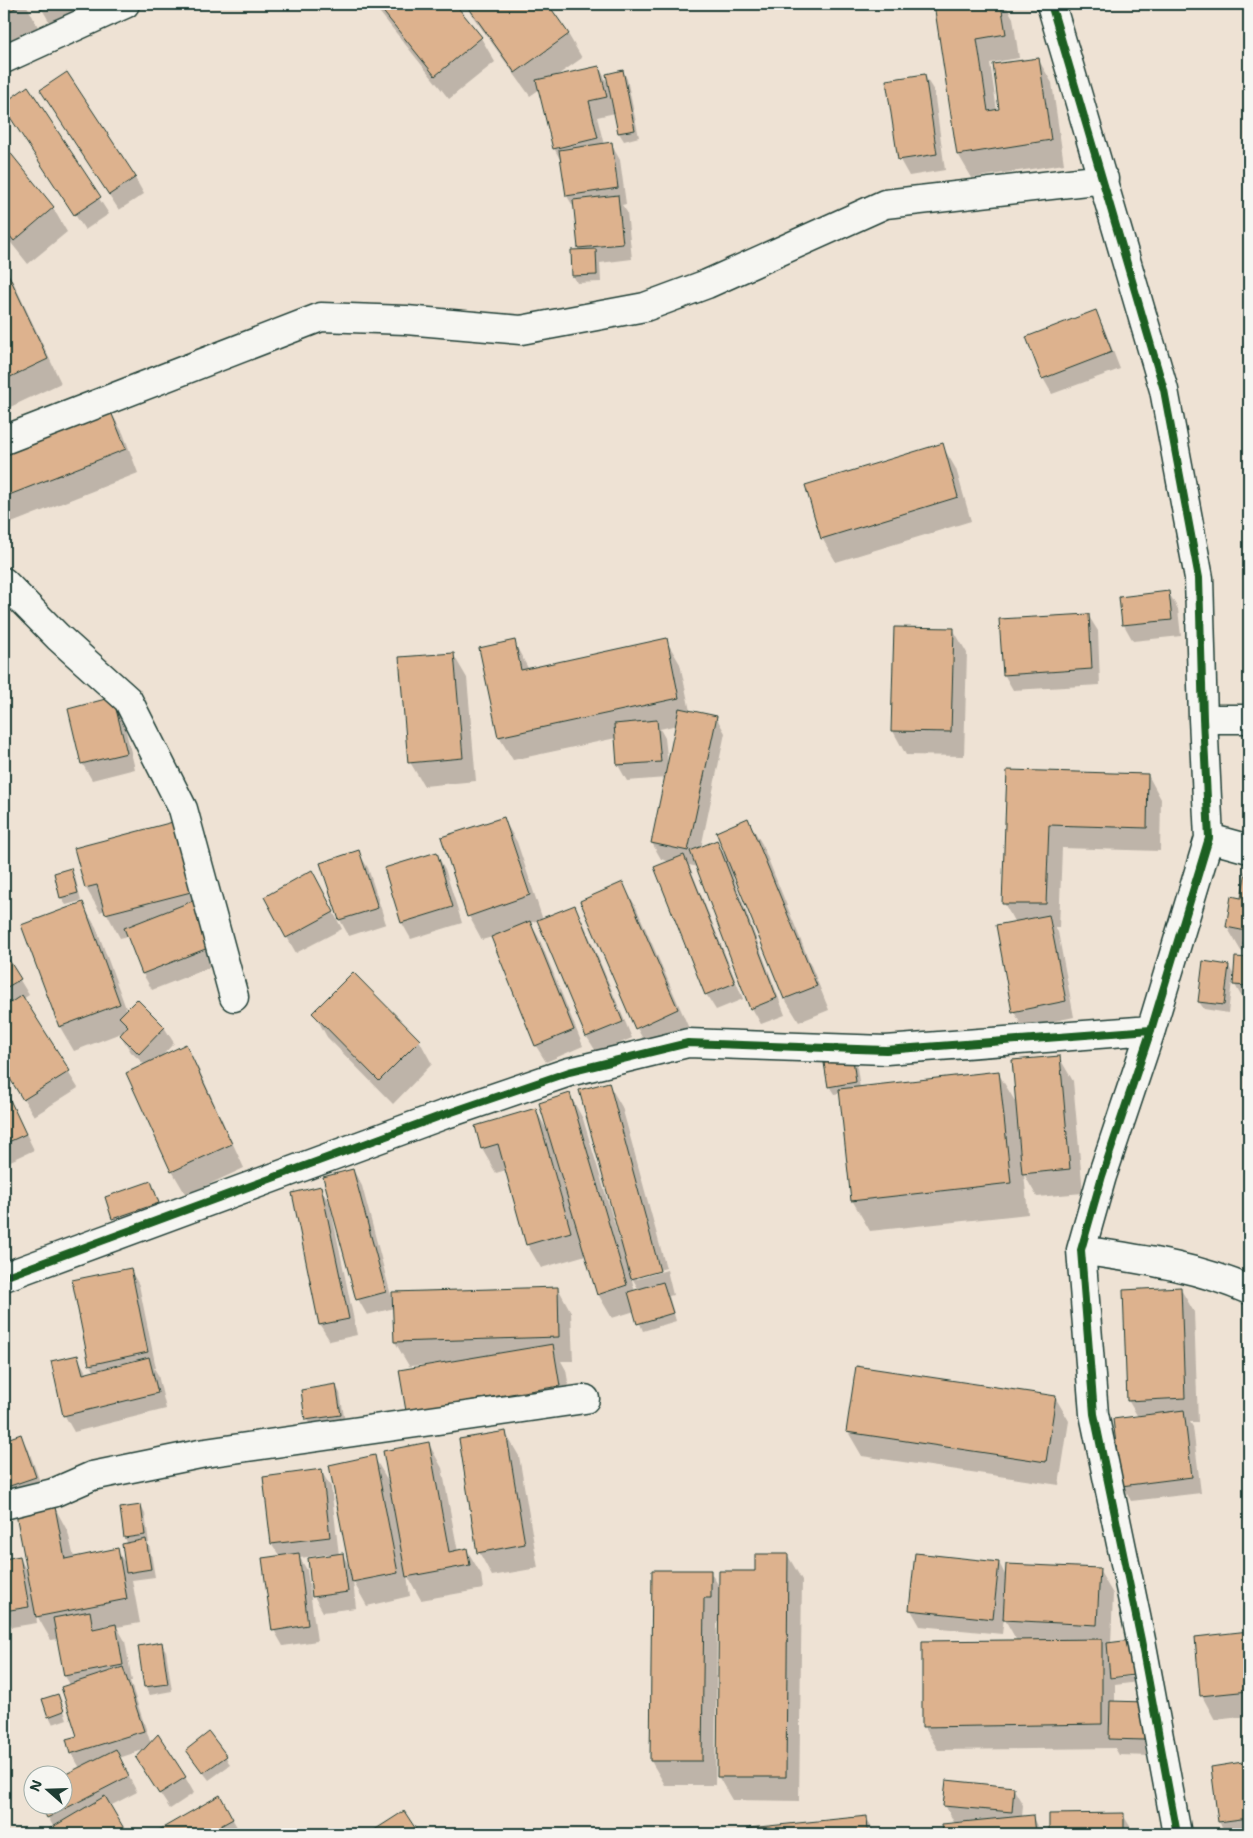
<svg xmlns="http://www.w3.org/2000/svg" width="1253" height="1838" font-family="'Shantell Sans',sans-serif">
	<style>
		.shadow { fill: #0003; fill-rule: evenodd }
		.building { fill: #ddb28e; stroke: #1f3d34 }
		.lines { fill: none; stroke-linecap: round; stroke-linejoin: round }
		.minor-casing { stroke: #1f3d34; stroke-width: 31 }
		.minor { stroke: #f6f6f2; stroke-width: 28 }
		.cycleway-casing { stroke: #f6f6f2; stroke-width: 11 }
		.cycleway { stroke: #1b5e20; stroke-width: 8 }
	</style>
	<rect width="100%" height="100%" fill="#eee2d4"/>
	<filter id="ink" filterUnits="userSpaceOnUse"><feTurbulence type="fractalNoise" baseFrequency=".02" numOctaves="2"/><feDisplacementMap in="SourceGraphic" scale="10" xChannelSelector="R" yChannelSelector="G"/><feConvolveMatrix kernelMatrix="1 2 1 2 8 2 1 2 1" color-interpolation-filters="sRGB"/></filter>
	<g filter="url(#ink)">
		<path class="shadow" d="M4,4H26L38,27L4,45Z
			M39,4H108L56,33Z
			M373,4H453L481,38L495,62L449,99Z
			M464,4H546L568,34L582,58L555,77L599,67L609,86L623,71L627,79L639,137L624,141L619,133L615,113L597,117L604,145L611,144L620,160L626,204L622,205L627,212L632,259L600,263L601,282L577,283L573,275L581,251L579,248L576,211L567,196L562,163L554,148L540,89L530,96Z
			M935,4H1005L1013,18L1019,58L990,63L997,111L1001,110L1038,59L1052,83L1064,164L972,178L958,154Z
			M924,75L934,91L945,170L909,176L900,160Z
			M28,88L109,214L85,230L4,106Z
			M51,106L135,178L144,194L119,210Z
			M4,147L53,208L67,232L28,264L4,234Z
			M4,267L14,284L61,383L4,410Z
			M1095,312L1104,328L1120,369L1052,394L1043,378Z
			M109,409L123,433L138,473L4,526V450Z
			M942,445L956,469L971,521L836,562L822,538Z
			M1169,593L1178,609L1181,636L1133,641L1124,625Z
			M1088,615L1098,631L1100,685L1013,690L1004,674Z
			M953,629L967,653L964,756L906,755L893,731Z
			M666,640L680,664L690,711L716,717L725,733L701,848L717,842L727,859H728L748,820L762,844L829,1010L799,1022L785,999L735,876L733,877L785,1015L761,1024L752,1008L698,867L689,865L743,999L716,1010L706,994L671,862L661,859L652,843L666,778L627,781L618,765L616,738L513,760L499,737L514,642L529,670ZM677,725L668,764L665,738L660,729Z
			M453,654L467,678L476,781L424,786L410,762Z
			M113,699L122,715L135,769L92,780L82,763Z
			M1008,771L1148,775L1161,799L1160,851L1062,848L1059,928H1055L1058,932L1074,1017L1023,1028L1014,1012L1015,923L1004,903Z
			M503,818L517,842L543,920L574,906L583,922L632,1038L597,1053L587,1037L539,920L530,923L539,938L583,1046L546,1062L536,1046L492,937L482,940L469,916Z
			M172,823L221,963L152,990L143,974L128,936L120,938L105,910L100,912L86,888L76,849Z
			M358,852L368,868L386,924L349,936L340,920Z
			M436,853L445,869L462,923L411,939L402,923L386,869Z
			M70,870L75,877L81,901L66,905L61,898Z
			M1247,873H1249V953L1241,951L1227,927L1242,899Z
			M622,883L636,907L691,1033L650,1052L637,1028Z
			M321,888L342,929L296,953L287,937Z
			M82,904L96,927L127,1011L164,1027L174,1043L160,1058L186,1046L199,1070L244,1168L186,1195L172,1171L145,1065L131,1052L121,1036L126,1031L74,1051L60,1027L23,926Z
			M4,954L29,995L23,999L78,1088L34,1116L4,1067Z
			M1236,958L1249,959V1001H1244L1235,985Z
			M1229,966L1233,974L1228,1013L1204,1009L1199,1002Z
			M314,1013L419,1040L432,1064L393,1104L327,1037Z
			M1059,1057L1073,1081L1083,1193L1037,1197L1024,1174L1028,1214L870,1231L852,1200L840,1093L834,1094L829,1086L853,1060L857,1068L860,1088L998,1073L1018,1106Z
			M608,1083L622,1107L666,1268L637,1276V1279L667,1270L673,1295L669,1296L676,1321L643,1331L635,1311L612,1318L598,1294L586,1255L541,1268L527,1244L506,1170L496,1173L482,1149L476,1127L536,1110L548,1132L570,1095L583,1119L620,1242H622ZM631,1276L639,1290L635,1292Z
			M4,1088L34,1150L4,1164Z
			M353,1170L362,1186L393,1303L558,1288L571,1312L573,1361H561L566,1370L573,1410L421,1435L423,1365L409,1366L395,1342L394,1308L367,1315L358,1299Z
			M150,1182L162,1211L118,1226L106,1198Z
			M320,1188L330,1204L357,1335L330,1341L320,1325L293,1193Z
			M130,1269L139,1285L156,1368H154L158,1375L166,1409L74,1432L65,1416L52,1362L77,1356L87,1374L95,1372L90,1364Z
			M1180,1288L1194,1312L1198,1422H1190L1193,1427L1201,1493L1131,1501L1122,1485L1138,1417L1128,1400Z
			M336,1386L340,1393L345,1422L311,1427L307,1419Z
			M1055,1397L1069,1421L1059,1485L862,1456L848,1432Z
			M505,1432L519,1456L538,1568L492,1576L479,1552Z
			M20,1435L29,1451L44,1493L12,1505L4,1490V1441Z
			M429,1444L442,1468L458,1552L467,1550L481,1574L483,1589L421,1600L407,1575L410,1596L367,1606L353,1581L356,1608L323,1612L314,1596L328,1554L300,1558L307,1570L317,1641L283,1646L274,1630L280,1557L272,1544L321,1471L331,1487L339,1555H343L350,1568L374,1457L390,1484Z
			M141,1506L145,1514L149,1543H147L150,1548L155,1577L132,1580L140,1623L117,1627L125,1641L132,1681H130L151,1744L185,1777L194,1793L170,1809L147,1774L146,1749L119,1758L137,1792L110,1806L126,1834H49L47,1831L54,1828L42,1806H62L80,1768L72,1754L67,1740L78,1737L71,1686L65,1676L58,1639L51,1640L36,1614L37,1623L12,1627L4,1614V1560L19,1557L28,1573L55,1508L68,1532L74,1558L117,1550L126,1565L128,1544L125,1538L121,1509Z
			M788,1556L802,1580L799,1801L732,1800L718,1776L720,1622H717L715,1785H665L651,1761L710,1572L721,1589Z
			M999,1563L1007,1578L1099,1570L1113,1594L1111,1644L1115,1678L1137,1676L1138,1682L1115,1685V1702L1145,1704L1153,1756L1119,1755L1115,1748L938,1750L924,1726L1017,1641L1004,1618L1002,1634L920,1626L911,1610Z
			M1249,1632V1716L1215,1720L1202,1696L1196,1638Z
			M161,1643L166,1651L172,1691L150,1695L145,1687L139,1647Z
			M58,1695L67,1719L53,1724L49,1716Z
			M226,1757L230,1765L209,1780L192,1758Z
			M1249,1763V1834H1227L1219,1822L1212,1768Z
			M1013,1788L1023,1805L1022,1817L1032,1816L1041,1834H945L944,1825L955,1824L945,1805Z
			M220,1797L241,1834H154Z
			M1050,1815H1123L1133,1831V1834H1051Z
			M866,1817L876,1834H751L750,1829Z"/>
		<path class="building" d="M4,4H23L4,14Z
			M38,4H52L41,10Z
			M377,4H455L482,37L435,76Z
			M466,4H548L569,34L515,73Z
			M934,4H1001L1006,34L977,39L988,111L999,109L993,64L1039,58L1051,140L957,155Z
			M599,66L607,97L589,101L598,138L553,149L536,80Z
			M623,70L635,130L618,133L606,74Z
			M67,72L136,177L109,195L40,90Z
			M925,74L937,154L898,160L886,80Z
			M28,86L101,197L74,215L4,108V103Z
			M612,142L618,188L566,196L559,150Z
			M4,145L54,207L14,241L4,229Z
			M618,195L623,244L578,248L573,200Z
			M596,249L597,275L572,276L571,250Z
			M4,265L48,359L4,380Z
			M1096,310L1112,352L1042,379L1026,337Z
			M109,407L126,449L4,497V449Z
			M943,443L958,497L821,539L805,485Z
			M1169,591L1172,620L1122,625L1119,597Z
			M1089,614L1092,669L1003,675L999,619Z
			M894,627L954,628L951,732L891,731Z
			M667,638L679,698L498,737L479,648L515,640L521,670Z
			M454,653L463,758L408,763L399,657Z
			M113,697L127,753L81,764L68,709Z
			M679,708L717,716L688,851L651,843Z
			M657,720L661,762L617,765L614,724Z
			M1007,770L1148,774L1147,828L1049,825L1046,904H1002Z
			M504,817L530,895L467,917L441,837Z
			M748,818L817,986L784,999L716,832Z
			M173,822L191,892L105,914L97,885L85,888L74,848Z
			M717,840L777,998L750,1009L690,851Z
			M359,850L378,908L339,920L320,863Z
			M437,852L453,907L401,923L384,868Z
			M684,855L735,983L705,995L654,867Z
			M71,868L78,893L60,898L54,873Z
			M312,870L334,912L286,938L264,897Z
			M1246,871L1249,872V946L1243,945L1246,931L1226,927L1231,896L1241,898Z
			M623,882L678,1009L635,1029L580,901Z
			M195,900L213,946L142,974L124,928Z
			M83,902L120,1004L59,1027L21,925Z
			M575,905L623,1022L586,1037L537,920Z
			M1049,915L1066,1001L1012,1012L996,925Z
			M530,921L574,1030L535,1046L491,937Z
			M4,952L21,979L4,989Z
			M1235,957L1249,958V986L1233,985Z
			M1203,961L1229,965L1224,1005L1198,1002Z
			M353,972L420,1040L379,1081L312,1013Z
			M22,995L70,1071L23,1100L4,1069V1007Z
			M137,999L165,1027L139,1054L120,1035L128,1026L119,1017Z
			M186,1044L232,1144L171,1172L126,1073Z
			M1060,1056L1070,1169L1022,1174L1012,1060Z
			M853,1059L856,1082L828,1087L824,1063Z
			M999,1071L1011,1183L851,1201L839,1089Z
			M609,1082L660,1271L631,1279L579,1090Z
			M4,1087L26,1134L4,1144Z
			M570,1093L627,1285L597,1295L539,1103Z
			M536,1108L571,1232L526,1245L498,1144L481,1149L475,1126Z
			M353,1169L386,1292L356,1300L323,1177Z
			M151,1181L159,1203L112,1219L105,1197Z
			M321,1186L349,1319L319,1325L292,1193Z
			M131,1268L148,1352L89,1365L72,1280Z
			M663,1282L673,1313L637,1324L628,1292Z
			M558,1287L559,1337L394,1342L392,1292Z
			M1181,1287L1185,1398L1127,1401L1123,1290Z
			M553,1344L560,1386L406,1411L399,1370Z
			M78,1355L83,1374L149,1357L158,1393L63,1416L51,1361Z
			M856,1366L1056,1396L1046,1462L846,1432Z
			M336,1384L341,1415L305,1420L301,1390Z
			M1184,1410L1192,1477L1121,1486L1113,1419Z
			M506,1431L525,1544L477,1553L459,1439Z
			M21,1434L36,1477L4,1488V1440Z
			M429,1442L449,1552L467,1548L470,1565L406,1577L383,1451Z
			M375,1455L398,1573L352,1582L329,1465Z
			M322,1469L330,1537L271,1544L263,1477Z
			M141,1505L145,1535L124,1538L120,1508Z
			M55,1507L65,1559L118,1548L127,1599L36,1617L16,1514Z
			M146,1539L151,1569L126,1573L122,1544Z
			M299,1553L308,1625L272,1631L262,1558Z
			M343,1553L348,1592L312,1597L308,1558Z
			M915,1553L999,1562L993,1619L909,1610Z
			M755,1554H788L786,1777H717L719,1571H755Z
			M20,1556L29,1607L4,1611V1559Z
			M1006,1564L1100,1568L1097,1625L1003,1620Z
			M652,1570H711V1598H704L702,1761H650Z
			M90,1611L93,1629L116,1624L123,1665L64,1676L53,1618Z
			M1249,1631V1691L1200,1696L1195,1637Z
			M1102,1639V1724L922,1727V1641Z
			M1131,1640L1134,1675L1110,1678L1107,1643Z
			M162,1642L168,1684L144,1687L138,1646Z
			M123,1667L144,1731L70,1754L66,1739L77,1736L61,1687Z
			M58,1694L64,1711L48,1717L42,1699Z
			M1110,1701L1146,1702L1144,1740L1109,1739Z
			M209,1732L227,1756L203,1773L186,1750Z
			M158,1734L186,1777L159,1794L136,1758Z
			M116,1749L129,1776L47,1818L41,1806H62V1776Z
			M1249,1761V1818L1218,1822L1211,1767Z
			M946,1780L1014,1787L1012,1812L943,1806Z
			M220,1795L233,1819L206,1834H152Z
			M105,1796L126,1832L122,1834H48L46,1831Z
			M404,1811L419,1834H368Z
			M1124,1813V1834H1049V1814Z
			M1033,1815L1035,1834H943L942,1824Z
			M867,1816L868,1834H750L749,1828Z"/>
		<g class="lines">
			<g class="minor-casing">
				<path id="minor" d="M1051,4L1164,390L1199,578L1203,719L1209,838L1151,1030L1102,1176L1081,1250L1094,1414L1141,1640L1177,1834
					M4,59L125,4
					M4,440L321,317L406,320L521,330L645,307L707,284L885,204L1104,179
					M4,582L58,637L128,700L183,809L234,997
					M1203,719H1249
					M1209,838L1249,849
					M1081,1250C1138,1259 1196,1266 1249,1290
					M4,1277L443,1115L569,1072L688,1043L886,1050L1151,1030
					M4,1505L53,1493L92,1476L205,1453L585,1399"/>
			</g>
			<use href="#minor" class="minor"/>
			<g class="cycleway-casing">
				<path id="cycleway" d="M1051,4L1164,390L1199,578L1203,719L1209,838L1151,1030L1102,1176L1081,1250L1094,1414L1141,1640L1177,1834
					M4,1277L443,1115L569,1072L688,1043L886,1050L1151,1030"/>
			</g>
			<use href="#cycleway" class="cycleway"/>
		</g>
	</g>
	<rect width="1253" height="1838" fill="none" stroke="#f6f6f2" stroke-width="20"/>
	<rect x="10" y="10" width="1233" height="1818" fill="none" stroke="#1f3d34" stroke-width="2" filter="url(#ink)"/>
	<g transform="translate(48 1790) rotate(290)"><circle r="24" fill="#f6f6f2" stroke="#a0aca6"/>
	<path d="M0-4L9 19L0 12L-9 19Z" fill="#1f3d34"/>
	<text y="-8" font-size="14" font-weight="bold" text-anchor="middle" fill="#1f3d34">N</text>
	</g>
</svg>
